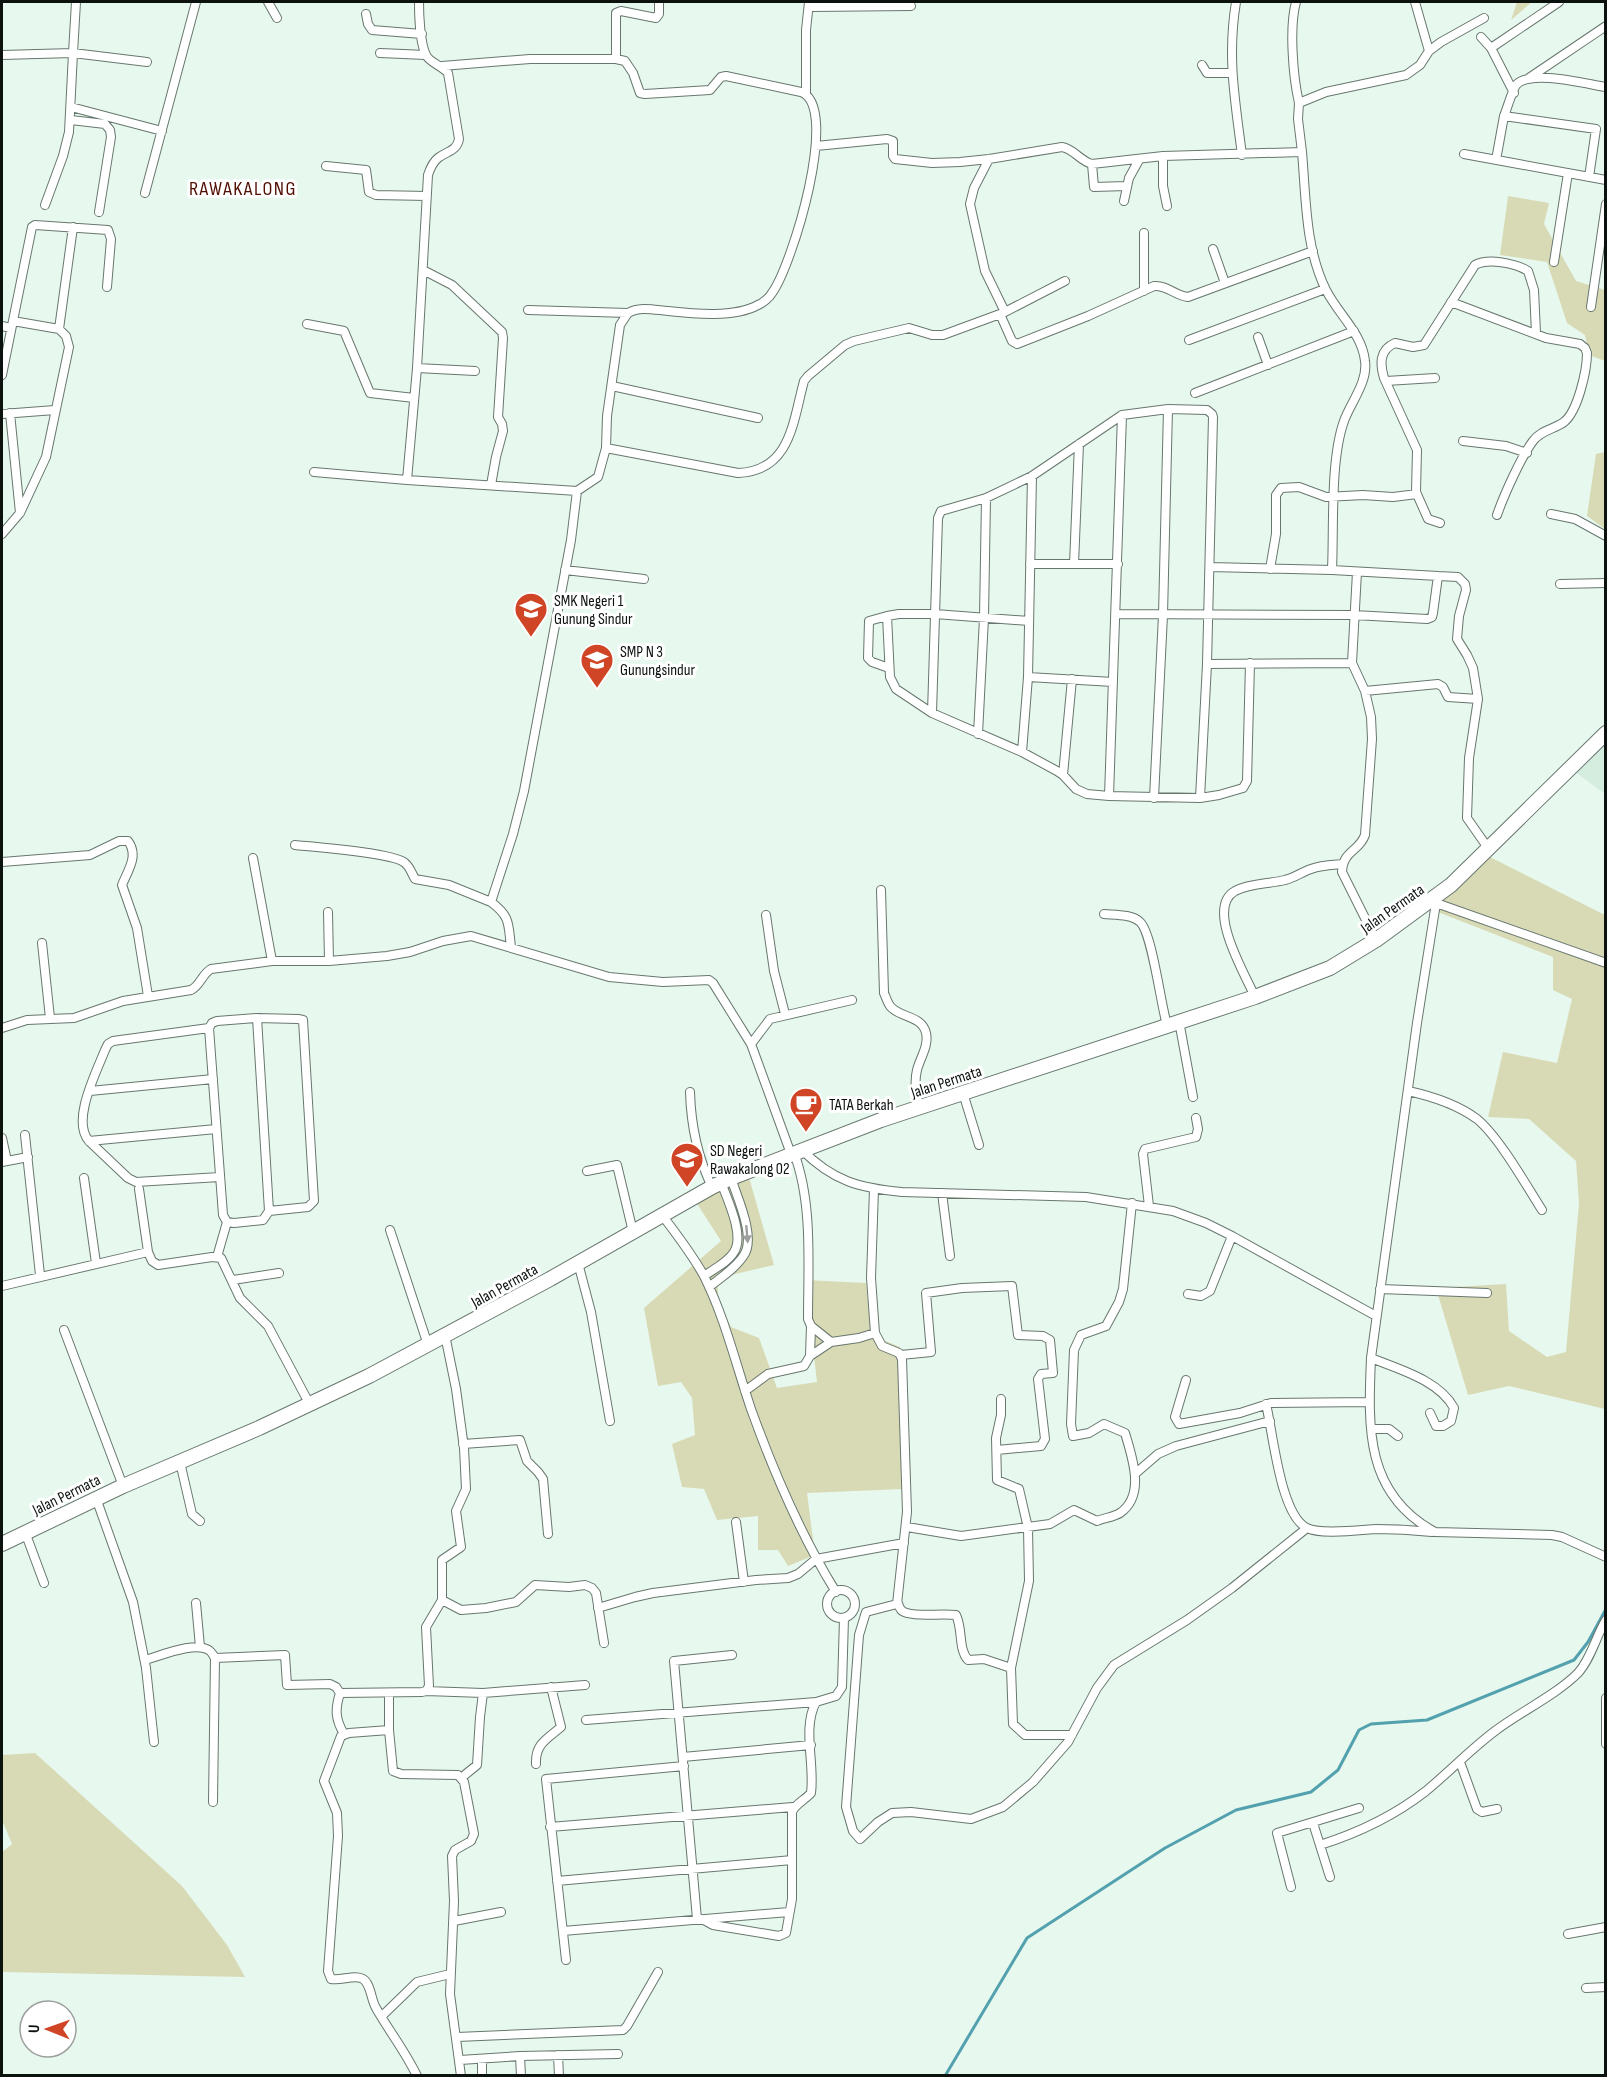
<svg xmlns="http://www.w3.org/2000/svg" width="1607" height="2077" font-family="'Sofia Sans Condensed',sans-serif">
	<style>
		.built { fill: #d5edde }
		.green { fill: #d8dab5 }
		.lines { fill: none; stroke-linecap: round; stroke-linejoin: round }
		.stream { stroke: #53a1ae; stroke-width: 3 }
		.minor-casing { stroke: #68776e; stroke-width: 10 }
		.primary-casing { stroke: #68776e; stroke-width: 16 }
		.minor { stroke: #fff; stroke-width: 8 }
		.primary { stroke: #fff; stroke-width: 14 }
		.oneway { fill: #9ea09f }
		.labels { text-anchor: middle; stroke-width: 6; stroke-linejoin: round; paint-order: stroke }
		.poi-label { font-size: 16px; fill: #0c120e; stroke: #fff; text-anchor: start }
		.street-label { font-size: 16px; fill: #0c120e; stroke: #fff }
		.quarter-label { font-size: 20px; letter-spacing: 1.5px; fill: #510e01; stroke: #fff }
	</style>
	<rect width="100%" height="100%" fill="#e7f8ee"/>
	<path class="built" d="M1605,735V794L1570,768Z"/>
	<path class="green" d="M1517,2H1532L1511,20Z
		M1508,196L1549,203L1544,224L1576,281L1605,290V361L1589,355L1585,335L1567,323L1547,262L1500,255Z
		M1605,452H1606L1605,529L1587,516L1596,454Z
		M1484,854L1605,915V1409L1509,1386L1468,1395L1436,1288L1506,1284L1509,1331L1547,1357L1566,1352L1579,1203L1576,1161L1529,1119L1488,1117L1503,1052L1557,1063L1572,999L1553,990V957L1425,907Z
		M748,1174L774,1265L718,1278V1299L731,1327L759,1338L777,1388L817,1382L805,1280L866,1283L871,1335L900,1347L903,1489L807,1493L815,1555L788,1566L778,1550H758V1516L717,1520L704,1489L682,1487L672,1444L695,1435L692,1398L681,1382L658,1386L644,1308L721,1241L694,1199Z
		M35,1753L182,1886L227,1945L245,1977L2,1972V1852L12,1844L2,1820V1755Z"/>
	<g class="lines">
		<path class="stream" d="M945,2076L1027,1938L1165,1848L1236,1810L1311,1792L1338,1770L1359,1730L1371,1724L1427,1720L1574,1660L1588,1642L1606,1609"/>
		<g class="minor-casing">
			<path id="minor" d="M268,2L277,18
				M1236,2C1227,57 1235,100 1242,155
				M1296,2C1289,27 1293,77 1299,103
				M810,7L911,6
				M366,14L368,24L372,30L422,34
				M1481,37L1491,48L1514,93
				M1491,48L1559,2
				M1429,51L1441,42L1484,18
				M380,53L426,55
				M2,55L73,53L76,2
				M616,59V13L621,11L656,18L659,14V2
				M1202,65L1207,73H1231
				M1529,78L1606,26
				M806,94V30L809,2
				M71,107L162,131
				M1504,116C1507,109 1512,91 1516,85C1530,69 1586,84 1606,87
				M71,120L105,124L110,130L111,137L99,212
				M816,146L887,139L893,141V156L895,159L932,163L960,162L989,159L1062,147C1074,149 1080,161 1092,164L1163,156L1302,152L1298,119L1299,103L1326,92L1406,75L1420,65L1429,51L1415,2
				M1302,152C1306,197 1305,248 1326,290C1338,314 1362,333 1365,361C1368,382 1351,402 1344,421C1330,460 1334,527 1332,570
				M1464,154L1606,180
				M1163,156V186L1167,206
				M989,159L974,188L970,204L985,271L1005,312
				M1496,160L1504,116L1596,129L1589,177
				M1092,164L1094,187L1126,186
				M326,166L366,170L369,192L376,195L427,196
				M145,193L196,2
				M1124,201L1129,178L1139,160
				M45,205L63,156L69,132L73,53L147,62
				M1213,249L1225,283
				M1554,262L1568,173
				M423,270L452,285L502,332L503,338L498,417L502,424L503,431L496,457L491,485
				M1144,291V233
				M1451,302L1546,338L1580,344L1585,348L1587,353C1587,370 1578,411 1564,422C1555,429 1541,430 1533,441C1521,457 1504,495 1497,515
				M1591,307L1606,204
				M528,310L628,313
				M1001,314L1065,281
				M13,321L59,329L73,227
				M307,324L344,331L370,393L414,398
				M2,326L11,328
				M1258,337L1268,365
				M1189,340L1325,289
				M417,368L475,371
				M2,375L32,227L35,225L108,230L111,239L107,287
				M1386,381L1435,378
				M612,386L758,418
				M1195,393L1354,331
				M10,413L20,513
				M2,414L55,410
				M1463,441L1506,446L1527,453
				M606,448L738,473C791,471 793,421 804,381L808,376L845,345L854,341L909,328L932,335H943L1000,314L1012,341L1017,344L1088,316L1154,286C1168,285 1175,296 1188,297L1313,251
				M314,472L407,480L577,491L598,477L606,448L607,416L620,325L628,313C640,306 655,310 668,311C695,314 734,318 758,305C763,303 770,297 772,293C792,266 841,106 801,92L726,76L721,77L710,90L645,94L640,93L633,73L625,61L616,59H530L442,66
				M407,480L417,368L428,175C430,169 433,162 438,158C447,151 457,151 459,139L448,73C442,66 429,62 426,55C420,43 419,14 419,2
				M1551,514L1575,519L1606,536
				M1440,523L1428,519L1416,492L1417,450L1384,378C1380,364 1379,350 1395,343L1413,347L1424,345L1475,265C1488,258 1515,263 1528,271L1534,290L1536,333
				M2,534L20,513L46,457L69,347L66,336L59,329
				M1030,564H1118
				M1074,564L1079,444
				M1270,569L1276,534V495L1281,488L1299,487L1326,497L1363,495L1393,497L1417,494
				M565,570L644,579
				M1357,572L1352,663L1365,691L1371,717L1372,739L1365,835C1359,852 1343,850 1342,872L1376,940
				M1438,576L1458,577L1465,584L1466,590L1459,616L1457,639L1467,655L1473,668L1478,699L1469,758L1467,818L1488,848
				M1560,584L1606,583
				M1117,614L1354,615L1427,619L1432,617L1433,613L1438,576L1332,570L1210,567
				M887,616L869,621L868,658L872,662L889,668
				M1029,621L935,614H899L887,616L890,677L896,689L932,713L1022,752L1057,771L1063,775L1076,789L1087,794L1109,796L1200,798L1219,795L1243,788L1247,781L1250,663
				M1207,664L1352,663
				M1028,677L1113,682
				M1365,691L1438,684L1443,687L1448,697L1478,699
				M932,713L938,518L941,511L986,498L1032,476L1122,415L1168,409L1207,410L1212,414L1213,417L1207,664L1200,798
				M978,734L984,618L986,498
				M1022,752L1028,677L1032,476
				M1063,775L1072,679
				M1109,796L1122,415
				M1154,798L1163,615L1168,409
				M295,845C314,847 394,853 405,863C410,867 412,874 415,879L449,885L491,902
				M253,858L272,961
				M2,862L90,855L119,841H128C139,856 128,870 122,885L137,928L148,996
				M881,890L884,993C886,997 887,1002 890,1006C899,1018 922,1015 926,1033C929,1046 920,1058 917,1070C914,1082 916,1095 919,1107
				M1432,900L1436,903L1417,1023L1371,1358C1368,1428 1365,1494 1435,1532L1552,1535L1562,1537L1606,1557
				M1436,903L1606,963
				M328,912L329,961
				M1104,914C1115,915 1132,914 1140,922C1152,932 1161,1006 1167,1025
				M766,915L774,971L785,1014
				M42,943L50,1018
				M511,947C508,924 511,917 491,902L513,834L524,791L571,540L577,491
				M1255,997C1245,974 1205,908 1235,891C1250,883 1269,884 1285,880C1294,878 1302,872 1311,869C1321,865 1331,865 1343,864
				M1179,1021L1193,1097
				M2,1028L27,1020L74,1018L123,1001L191,990C200,986 202,974 211,969L272,961H329L387,956L410,952L443,941L471,936L609,977L663,982L709,980L713,983L751,1044L791,1154
				M209,1028L223,1215L227,1222L234,1223L263,1220L269,1211L257,1018
				M751,1044L770,1019L852,1000
				M90,1091L213,1079
				M1408,1091C1431,1096 1458,1105 1477,1119C1499,1137 1526,1185 1542,1210
				M690,1092C691,1126 697,1156 712,1187
				M963,1093L979,1145
				M25,1135L40,1275
				M2,1138L7,1161
				M89,1141L216,1129
				M802,1150C833,1181 859,1188 902,1192L1086,1197L1173,1211L1206,1223L1232,1236L1376,1316
				M794,1153C813,1203 808,1266 808,1319L811,1326L831,1342L859,1338L875,1333
				M2,1162L28,1157
				M587,1171L617,1165L633,1232
				M220,1177L136,1182L128,1178L89,1141C71,1121 96,1073 105,1050L108,1044L113,1041L209,1028L212,1023L217,1021L257,1018L298,1019L303,1020L314,1201L308,1207L269,1211
				M84,1178L96,1263
				M139,1189L148,1252L152,1261L158,1265L212,1257L221,1258L240,1298L268,1326L309,1403
				M874,1189L871,1278L875,1333L882,1346L899,1353L902,1359L907,1512L897,1604L866,1612L859,1635L846,1807L853,1831L860,1839L878,1822L892,1813L911,1812L971,1819L1003,1807L1033,1782L1068,1742L1097,1688L1114,1665L1187,1620L1232,1588L1307,1528
				M942,1193L950,1256
				M1149,1206L1143,1154L1145,1149L1196,1137L1198,1129L1196,1118
				M662,1215C677,1235 692,1254 704,1276C725,1318 736,1365 751,1409C774,1473 800,1534 836,1592
				M390,1230L428,1345
				M217,1257L227,1222
				M578,1263L591,1312L610,1421
				M704,1276C714,1269 728,1262 734,1252C745,1235 727,1199 721,1182
				M233,1280L279,1273
				M2,1286L148,1252
				M709,1287C720,1278 736,1268 744,1255C756,1237 737,1197 731,1178
				M1380,1289L1487,1293
				M1188,1294L1201,1296L1210,1291L1232,1236
				M64,1330L123,1486
				M901,1355L931,1352L926,1293L962,1288L1012,1286L1018,1335L1043,1336L1050,1340L1053,1373L1041,1374L1038,1379L1045,1439L1041,1446L997,1450
				M810,1356L831,1342
				M1371,1358C1398,1369 1439,1380 1454,1408L1451,1421L1443,1426H1436L1430,1413
				M1186,1380L1175,1417L1179,1424L1240,1413L1271,1403L1368,1402
				M745,1391L768,1374L804,1366L810,1356L811,1326
				M1001,1399V1415L996,1438L997,1480L1019,1489L1028,1528L1029,1581L1011,1668L1013,1724L1025,1735H1072
				M1266,1404C1273,1432 1280,1515 1307,1528C1320,1535 1360,1530 1376,1529C1395,1529 1413,1530 1432,1532
				M1372,1429H1389L1398,1436
				M463,1444L520,1440L527,1461L538,1472L543,1479L548,1534
				M180,1462L192,1514L200,1521
				M1136,1473L1158,1454L1176,1446L1270,1421
				M96,1498L133,1602L146,1668L154,1742
				M736,1522L744,1582
				M907,1527L961,1536L1050,1524L1074,1510L1097,1521C1104,1518 1114,1517 1120,1513C1146,1495 1132,1457 1125,1433L1104,1424L1089,1433L1073,1436L1071,1424L1074,1350L1081,1335L1106,1326L1119,1302L1123,1289L1132,1203
				M25,1532L44,1583
				M827 1604a14 14 0 1 1 28 0a14 14 0 1 1-28 0Z
				M442,1600L461,1610L486,1608L516,1602L535,1585L569,1587L585,1585L592,1588L596,1593L604,1643
				M196,1603L200,1647
				M898,1603C899,1608 901,1612 907,1613C922,1617 940,1613 956,1615C963,1629 958,1649 968,1660L984,1659L1011,1668
				M598,1608L635,1597L653,1593L756,1580L788,1578L798,1574L816,1559L904,1543
				M215,1658L285,1655L287,1685L330,1684L336,1687L340,1693C335,1709 335,1719 344,1734
				M145,1660C160,1656 197,1640 210,1651C211,1651 215,1658 215,1658L213,1802
				M426,1691L483,1693L585,1685
				M340,1693L422,1692L426,1691L429,1686L426,1627L442,1600V1560L461,1547L456,1511L466,1489L464,1448L456,1389L445,1335
				M389,1693V1730L393,1771L401,1774L458,1775L464,1782L474,1834L471,1841L455,1850L452,1856L454,1901L450,1994L461,2076
				M1606,1698V1744
				M586,1720L816,1702
				M389,1730L349,1733L341,1736L324,1781L337,1813L338,1836L328,1971L331,1979C341,1981 355,1974 363,1979C371,1984 371,2000 376,2008C389,2031 405,2051 417,2076
				M683,1757L811,1745
				M1460,1762L1477,1809L1482,1812L1497,1809
				M536,1764C535,1744 547,1739 561,1727L551,1687
				M461,1778L477,1765L480,1717L483,1693
				M1313,1823L1330,1877
				M550,1827L793,1807
				M1320,1845C1358,1833 1394,1816 1426,1791C1449,1772 1471,1749 1495,1731C1520,1712 1556,1695 1578,1673C1591,1659 1596,1636 1606,1620
				M557,1881L792,1860
				M1291,1887L1277,1833L1359,1808
				M697,1919L674,1661L732,1655
				M702,1919L713,1925L779,1936L786,1933L792,1899V1812C795,1804 805,1800 811,1793C815,1764 802,1728 816,1702L836,1696L842,1687L844,1618
				M454,1921L501,1912
				M563,1931L789,1912
				M1568,1934L1606,1927
				M566,1960L546,1779L684,1766
				M1586,1988L1606,1987
				M382,2016L417,1982L450,1974
				M457,2037L623,2030L627,2026L658,1972
				M558,2055L559,2076
				M520,2056L521,2076
				M482,2059V2076
				M460,2060L520,2056L618,2054"/>
		</g>
		<g class="primary-casing">
			<path id="primary" d="M2,1544L123,1486L259,1428L369,1376L550,1279L712,1187L731,1178L881,1120L1255,997L1330,968L1376,940L1451,885L1606,733"/>
		</g>
		<use href="#minor" class="minor"/>
		<use href="#primary" class="primary"/>
	</g>
	<defs><path id="oneway-solid" d="M-6-.8H1V-3.2L6.5 0L1 3.2V.8H-6Z" transform="scale(1.5)"/></defs>
	<use class="oneway" href="#oneway-solid" transform="translate(747 1234) rotate(85)"/>
	<defs>
		<g id="school-pin" transform="scale(1.725)"><path d="M0 17L-7.5 6A9.5 9.5 0 1 1 7.5 6Z" fill="#cf4525" stroke="#fff"/><path d="M0-5L7-2L0 1L-7-2ZM-4 1L0 2.5L4 1V4Q0 6-4 4Z" fill="#fff"/></g>
		<g id="cafe-pin" transform="scale(1.725)"><path d="M0 17L-7.5 6A9.5 9.5 0 1 1 7.5 6Z" fill="#cf4525" stroke="#fff"/><path d="M-5.5-4.5H6V0H3Q3 3.5 0 3.5H-2.5Q-5.5 3.5-5.5 0ZM3-3.2v2h1.7v-2ZM-6 4.5H4V6H-6Z" fill="#fff"/></g>
	</defs>
	<g fill-rule="evenodd">
		<use href="#school-pin" x="531" y="609"/>
		<use href="#school-pin" x="597" y="660"/>
		<use href="#cafe-pin" x="806" y="1104"/>
		<use href="#school-pin" x="687" y="1159"/>
	</g>
	<g class="labels">
		<g class="poi-label">
			<text x="554" y="606">SMK Negeri 1<tspan x="554" dy="18">Gunung Sindur</tspan></text>
			<text x="620" y="657">SMP N 3<tspan x="620" dy="18">Gunungsindur</tspan></text>
			<text x="829" y="1110">TATA Berkah</text>
			<text x="710" y="1156">SD Negeri<tspan x="710" dy="18">Rawakalong 02</tspan></text>
		</g>
		<g class="street-label">
			<text transform="translate(1392 908) rotate(-35)" y="6">Jalan Permata</text>
			<text transform="translate(946 1081) rotate(-18)" y="6">Jalan Permata</text>
			<text transform="translate(504 1285) rotate(-29)" y="6">Jalan Permata</text>
			<text transform="translate(66 1494) rotate(-26)" y="6">Jalan Permata</text>
		</g>
		<g class="quarter-label">
			<text x="243" y="195">RAWAKALONG</text>
		</g>
	</g>
	<rect width="1607" height="2077" fill="none" stroke="#0c120e" stroke-width="6"/>
	<g transform="translate(48 2029) rotate(271)"><circle r="28" fill="#ffffff" stroke="#9ea09f" stroke-width="1.5"/>
	<path d="M0-4.5L10 22L0 15L-10 22Z" fill="#cf4525"/>
	<text y="-9" font-size="16" font-weight="bold" text-anchor="middle" fill="#0c120e">U</text>
	</g>
</svg>
